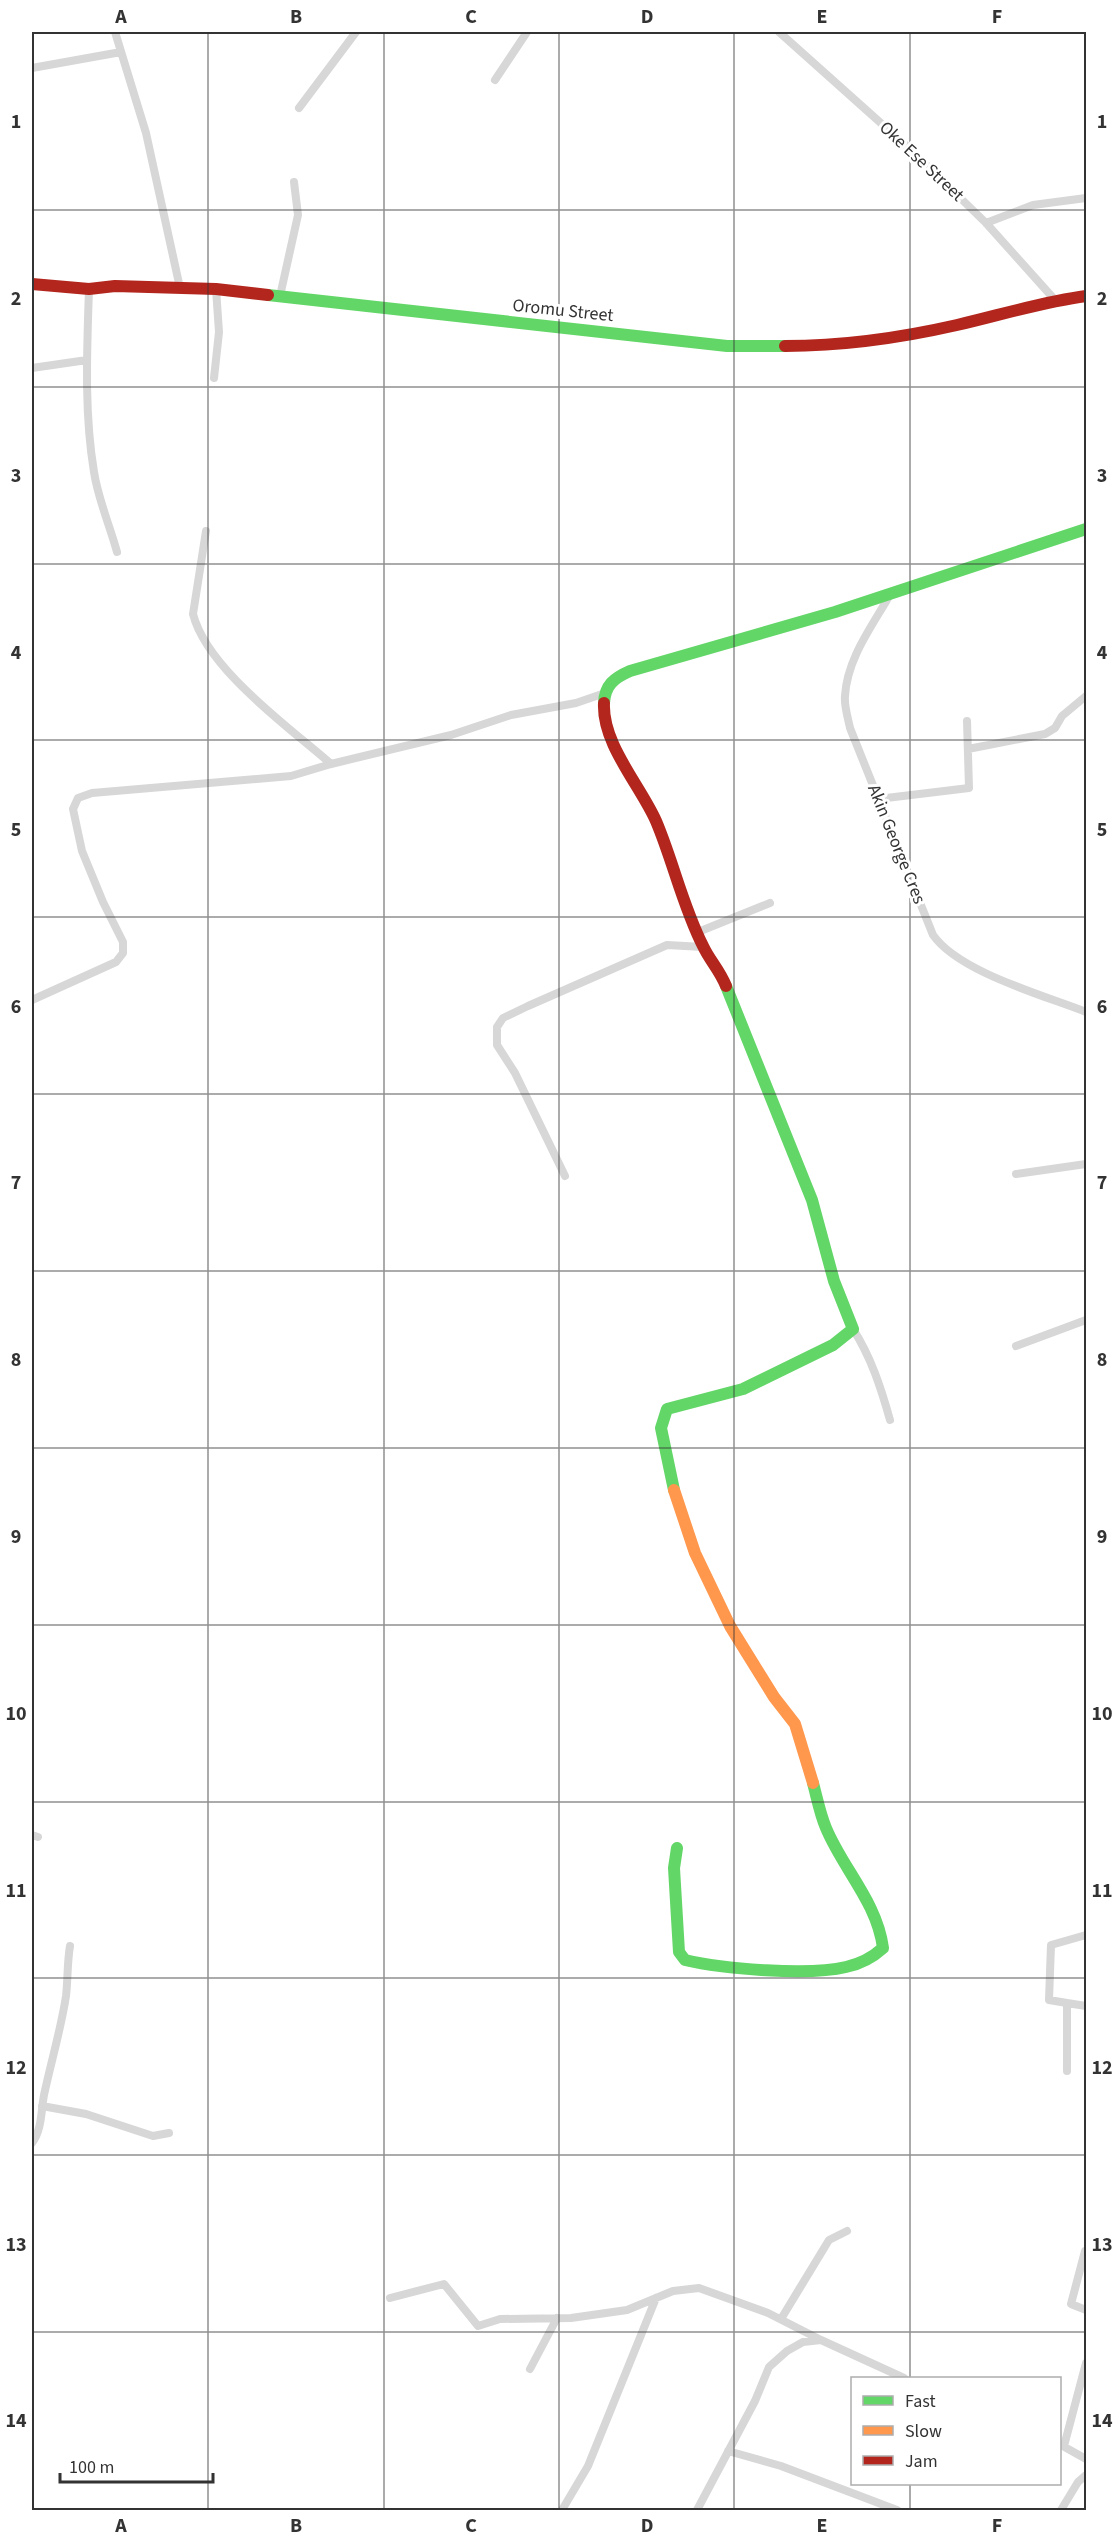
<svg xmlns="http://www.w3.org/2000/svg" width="1118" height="2542" font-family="'Source Sans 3',sans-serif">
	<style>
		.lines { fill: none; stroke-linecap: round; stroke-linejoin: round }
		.street { stroke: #d7d7d7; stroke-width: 8 }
		.fast { stroke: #63d668; stroke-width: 12 }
		.slow { stroke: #ff974d; stroke-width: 12 }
		.jam { stroke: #b3261e; stroke-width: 12 }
		.grid { fill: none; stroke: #333; stroke-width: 1.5; stroke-opacity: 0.55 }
		.labels { text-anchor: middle; stroke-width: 6; stroke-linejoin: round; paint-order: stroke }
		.street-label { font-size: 18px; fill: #333; stroke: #fff }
		.neatline { fill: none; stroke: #333; stroke-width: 2 }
		.grid-label { font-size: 20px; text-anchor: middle; font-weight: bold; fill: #333 }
	</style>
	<rect width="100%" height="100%" fill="#fff"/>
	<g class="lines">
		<path class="street" d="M115,32L146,133L180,288
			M779,32L911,150L986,223L1055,300
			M32,68L121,52
			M495,80L527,32
			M299,108L356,32
			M986,223L1033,205L1086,198
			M89,289C87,350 84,412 94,472C98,499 110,526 117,552
			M280,296L298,215L294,182
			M32,368L87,360
			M214,378L219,332L216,289
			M206,531L193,614C207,669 289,727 331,764
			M891,593C873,625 847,658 845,696C844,706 848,718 850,728L933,935C959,972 1043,995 1086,1012
			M968,749L1045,734L1055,728L1062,716L1086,696
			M878,799L969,788L967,721
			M698,932L770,903
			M32,1000L116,962L123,953V942L103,902L82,851L73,809L78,798L92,793L291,776L331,764L451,735L511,715L576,703L605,693
			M1016,1174L1086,1164
			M565,1176L515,1073L497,1045V1027L503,1018L528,1006L667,945L703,947
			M853,1329C871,1357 881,1388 890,1420
			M1016,1346L1086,1320
			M32,1835L38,1837
			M1067,2003L1086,2006
			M1067,2071V2003L1049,2000L1051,1945L1086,1935
			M42,2106L86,2114L153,2136L169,2133
			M32,2143C42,2130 41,2111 44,2095C51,2062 61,2029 66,1996C68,1979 67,1964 70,1946
			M1085,2251L1071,2304L1086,2310
			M390,2298L444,2284L478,2326L500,2319L571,2318L627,2310L673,2291L699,2288L768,2313L821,2340
			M781,2319L829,2240L847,2231
			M530,2369L557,2318
			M1061,2445L1086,2459
			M1064,2446L1086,2363
			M728,2451L781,2466L897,2510
			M562,2510L588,2466L656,2298
			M697,2510L755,2401L769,2367L787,2351L803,2342L821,2340L904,2378
			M1061,2510L1078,2482L1086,2475"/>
		<path class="fast" d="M268,295L727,346H785
			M604,703C605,685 614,678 630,671L835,612L1086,529
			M674,1490L661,1428L667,1409L743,1389L833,1345L853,1329L834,1281L812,1200L726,986
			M677,1848L674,1868L679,1952L685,1960C723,1969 809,1976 846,1967C860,1964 872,1958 883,1948C877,1902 843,1869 826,1828C820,1814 817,1798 813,1783"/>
		<path class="slow" d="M674,1490L695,1553L730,1626L774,1697L795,1724L813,1783"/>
		<path class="jam" d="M32,284L89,289L115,286L216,289L268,295
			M785,346C843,346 900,338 957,325C1000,315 1042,302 1086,296
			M604,703C602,744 640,785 656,821C673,861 683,907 703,946C710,961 719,969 726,986"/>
	</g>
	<path class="grid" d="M208,32V2510M384,32V2510M559,32V2510M734,32V2510M910,32V2378M32,210H1086M32,387H1086M32,564H1086M32,740H1086M32,917H1086M32,1094H1086M32,1271H1086M32,1448H1086M32,1625H1086M32,1802H1086M32,1978H1086M32,2155H1086M32,2332H1086M910,2484V2510"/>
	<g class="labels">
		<g class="street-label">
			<text transform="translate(922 161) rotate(43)" y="6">Oke Ese Street</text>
			<text transform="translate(563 310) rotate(6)" y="6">Oromu Street</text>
			<text transform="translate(897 844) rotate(68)" y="6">Akin George Cres</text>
		</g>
	</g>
	<rect width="1118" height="2542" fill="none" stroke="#ffffff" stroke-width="66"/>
	<rect x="851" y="2377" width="210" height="108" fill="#ffffff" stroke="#adadad" stroke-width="1.5"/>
	<rect x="863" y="2396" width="30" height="9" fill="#63d668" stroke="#adadad" stroke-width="1.5"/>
	<text x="905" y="2407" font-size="18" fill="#333333">Fast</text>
	<rect x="863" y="2426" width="30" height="9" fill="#ff974d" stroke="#adadad" stroke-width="1.5"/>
	<text x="905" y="2437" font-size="18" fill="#333333">Slow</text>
	<rect x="863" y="2456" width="30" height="9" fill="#b3261e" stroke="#adadad" stroke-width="1.5"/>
	<text x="905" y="2467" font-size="18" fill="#333333">Jam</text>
	<path d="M60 2473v9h153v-9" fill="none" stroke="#333333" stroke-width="3"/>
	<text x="69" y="2473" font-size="18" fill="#333333" stroke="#ffffff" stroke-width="4.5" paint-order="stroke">100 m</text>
	<rect x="33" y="33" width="1052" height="2476" class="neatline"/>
	<g class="grid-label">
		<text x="121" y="23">A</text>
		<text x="296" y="23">B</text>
		<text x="471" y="23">C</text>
		<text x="647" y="23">D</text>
		<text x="822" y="23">E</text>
		<text x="997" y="23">F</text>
		<text x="16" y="128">1</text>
		<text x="1102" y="128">1</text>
		<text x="16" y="305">2</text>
		<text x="1102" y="305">2</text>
		<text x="16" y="482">3</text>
		<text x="1102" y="482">3</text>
		<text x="16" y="659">4</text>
		<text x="1102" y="659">4</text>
		<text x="16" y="836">5</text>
		<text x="1102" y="836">5</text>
		<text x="16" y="1013">6</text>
		<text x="1102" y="1013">6</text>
		<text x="16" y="1189">7</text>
		<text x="1102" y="1189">7</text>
		<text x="16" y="1366">8</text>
		<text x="1102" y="1366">8</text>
		<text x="16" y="1543">9</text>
		<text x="1102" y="1543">9</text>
		<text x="16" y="1720">10</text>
		<text x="1102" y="1720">10</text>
		<text x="16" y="1897">11</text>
		<text x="1102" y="1897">11</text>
		<text x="16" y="2074">12</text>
		<text x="1102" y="2074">12</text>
		<text x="16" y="2251">13</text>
		<text x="1102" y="2251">13</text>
		<text x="16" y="2427">14</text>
		<text x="1102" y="2427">14</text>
		<text x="121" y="2532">A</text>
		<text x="296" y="2532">B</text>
		<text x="471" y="2532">C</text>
		<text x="647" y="2532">D</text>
		<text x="822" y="2532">E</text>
		<text x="997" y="2532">F</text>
	</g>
</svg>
